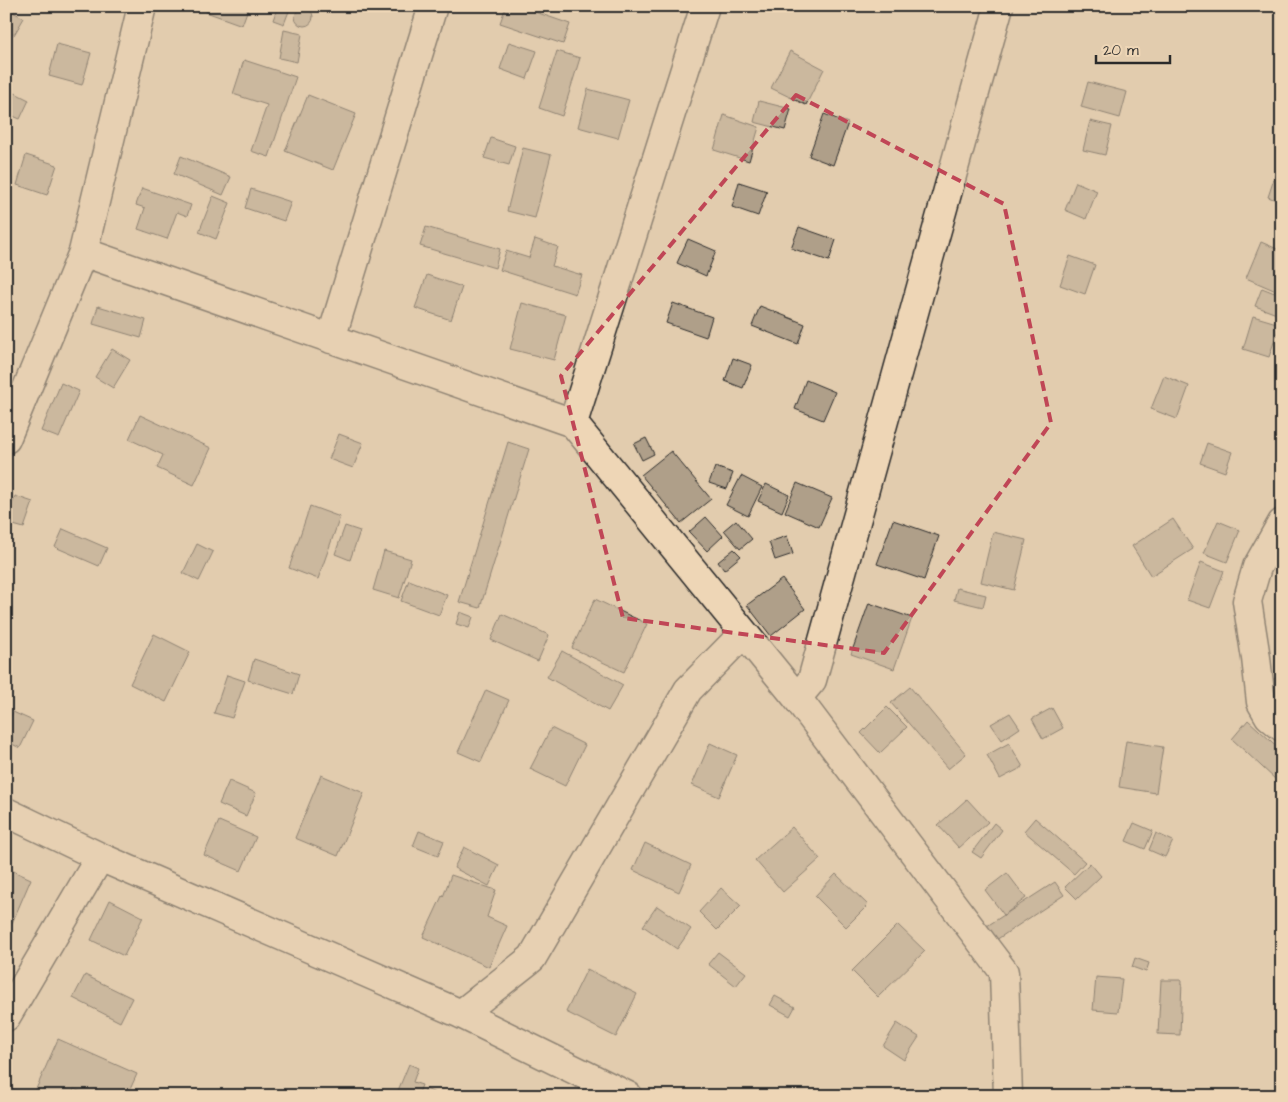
<svg xmlns="http://www.w3.org/2000/svg" width="1288" height="1102" font-family="'Architects Daughter',sans-serif">
	<style>
		.building { fill: #af9f89; stroke: #2b2b2b }
		.lines { fill: none; stroke-linecap: round; stroke-linejoin: round }
		.minor-casing { stroke: #2b2b2b; stroke-width: 31 }
		.minor { stroke: #eed6b6; stroke-width: 28 }
		.marked { fill: none; stroke: #c04656; stroke-width: 4; stroke-dasharray: 10 6; stroke-linejoin: round }
	</style>
	<rect width="100%" height="100%" fill="#e2ccae"/>
	<filter id="ink" filterUnits="userSpaceOnUse"><feTurbulence type="fractalNoise" baseFrequency=".02" numOctaves="2"/><feDisplacementMap in="SourceGraphic" scale="10" xChannelSelector="R" yChannelSelector="G"/><feConvolveMatrix kernelMatrix="1 2 1 2 8 2 1 2 1" color-interpolation-filters="sRGB"/></filter>
	<g filter="url(#ink)">
		<path class="building" d="M208,6H249L242,25L206,12Z
			M278,6H291L284,24L273,20Z
			M506,6H518L570,24L563,44L500,23Z
			M295 17a9 9 0 1 1 18 0a9 9 0 1 1-18 0Z
			M11,11L24,18L14,35L6,30V19Z
			M284,30L302,34L297,62L279,58Z
			M509,42L537,51L527,79L500,69Z
			M57,44L91,53L82,85L49,76Z
			M557,51L580,58L562,116L539,108Z
			M790,51L824,69L806,105L771,88Z
			M244,60L296,77L269,157L251,151L267,105L233,94Z
			M1088,82L1127,92L1120,118L1081,107Z
			M588,89L629,100L618,138L578,127Z
			M15,93L29,100L20,119L6,113Z
			M308,95L356,114L333,170L285,151Z
			M759,101L791,109L785,130L754,122Z
			M824,114L848,123L833,165L809,156Z
			M724,115L759,127L749,161L714,150Z
			M1090,121L1112,126L1105,155L1083,150Z
			M491,138L515,146L509,165L484,158Z
			M523,148L551,155L535,218L507,211Z
			M26,155L57,165L47,195L17,185Z
			M181,156L231,177L223,195L174,174Z
			M1275,176L1282,178V202L1268,197Z
			M739,182L767,191L758,216L732,207Z
			M1076,182L1097,191L1086,219L1065,210Z
			M142,188L191,205L187,216L177,212L167,239L138,229L145,208L136,205Z
			M251,189L291,202L284,221L245,208Z
			M213,196L230,203L216,239L199,232Z
			M426,227L500,249L495,268L420,246Z
			M799,227L836,240L829,261L791,248Z
			M535,239L558,247L552,266L582,275L575,294L500,270L506,251L529,258Z
			M688,239L716,251L706,276L677,263Z
			M1261,242L1282,251V277L1276,291L1246,278Z
			M1070,256L1095,265L1085,294L1060,285Z
			M427,275L462,287L451,320L415,308Z
			M1262,288L1282,296V316L1255,306Z
			M522,303L566,315L554,360L510,349Z
			M673,303L712,317L706,337L666,323Z
			M98,306L146,320L141,338L93,324Z
			M760,306L805,324L798,344L752,326Z
			M1253,316L1280,324L1269,357L1243,349Z
			M112,349L130,360L113,388L95,377Z
			M733,358L752,365L743,388L725,381Z
			M1164,376L1189,386L1177,419L1151,409Z
			M806,380L835,392L823,420L795,409Z
			M61,383L79,391L59,438L41,431Z
			M140,415L211,448L194,485L157,468L163,455L129,439Z
			M339,434L363,443L353,468L329,459Z
			M646,438L654,454L642,460L634,444Z
			M508,442L529,449L480,608L459,602Z
			M1207,443L1232,452L1225,472L1200,463Z
			M671,451L711,499L681,523L641,475Z
			M715,467L733,473L727,489L709,483Z
			M741,476L762,487L748,516L726,505Z
			M797,483L832,498L819,527L785,512Z
			M766,484L789,495L782,512L758,501Z
			M15,496L33,502L24,528L6,523Z
			M310,506L340,517L318,579L289,568Z
			M706,517L723,536L707,551L689,532Z
			M1173,519L1193,549L1151,576L1132,546Z
			M736,520L752,539L740,549L724,530Z
			M893,520L939,536L924,580L877,564Z
			M1218,521L1240,530L1227,562L1204,553Z
			M345,526L360,531L350,560L335,554Z
			M63,529L107,548L99,566L55,547Z
			M993,532L1026,540L1014,590L981,582Z
			M787,536L793,554L775,560L769,542Z
			M197,544L213,552L199,581L183,573Z
			M734,549L741,556L724,570L718,562Z
			M384,551L411,559L399,598L373,590Z
			M1201,562L1224,571L1210,608L1187,600Z
			M782,579L805,609L771,636L747,605Z
			M409,580L447,595L439,615L401,601Z
			M957,588L986,595L983,607L954,600Z
			M595,599L647,624L624,672L572,648Z
			M869,603L912,618L894,669L851,654Z
			M460,612L473,617L469,628L456,624Z
			M502,614L549,635L538,661L491,640Z
			M154,634L190,652L166,702L130,684Z
			M562,651L623,685L608,711L547,677Z
			M254,659L299,674L293,694L248,680Z
			M227,675L245,681L232,718L214,713Z
			M1276,677L1282,681V710L1262,695Z
			M910,687L966,754L948,769L891,703Z
			M486,690L509,700L481,762L458,752Z
			M887,707L907,727L880,753L861,733Z
			M1052,708L1063,728L1043,739L1032,719Z
			M13,712L33,721L20,748L6,741V725Z
			M1010,713L1020,728L1002,740L991,724Z
			M1248,720L1282,751V774L1276,780L1232,739Z
			M551,728L585,745L565,786L530,769Z
			M1126,741L1163,747L1156,793L1119,787Z
			M710,743L737,755L719,797L692,785Z
			M1009,743L1023,767L1000,779L987,755Z
			M321,775L364,793L338,856L295,838Z
			M229,781L256,793L246,816L219,804Z
			M967,799L988,822L959,848L938,825Z
			M1035,818L1085,862L1074,874L1024,831Z
			M219,821L256,837L241,871L204,855Z
			M994,823L1002,830L981,858L972,852Z
			M1134,823L1153,831L1145,849L1126,841Z
			M792,827L820,859L783,892L755,860Z
			M419,831L444,841L438,856L413,846Z
			M1156,833L1173,841L1165,857L1149,850Z
			M645,843L691,865L679,892L633,870Z
			M464,847L499,865L489,886L454,868Z
			M1090,863L1101,876L1077,899L1065,887Z
			M11,870L31,879L6,937V880Z
			M1007,873L1026,898L1004,915L985,890Z
			M836,874L868,905L846,927L815,896Z
			M451,875L496,890L487,917L507,926L489,967L423,937L442,896L443,897Z
			M1055,882L1064,895L996,940L987,926Z
			M721,888L741,906L717,930L699,912Z
			M110,900L143,917L124,956L91,940Z
			M657,906L691,929L677,949L643,926Z
			M898,925L925,951L878,997L852,971Z
			M718,952L746,973L736,986L708,964Z
			M1135,958L1149,963L1146,972L1132,967Z
			M587,969L637,994L616,1037L566,1012Z
			M85,975L132,998L120,1022L73,998Z
			M1096,977L1122,979L1118,1012L1093,1010Z
			M1161,980H1182L1180,1035L1158,1034Z
			M775,996L795,1007L790,1016L770,1005Z
			M897,1023L919,1037L904,1060L883,1046Z
			M58,1039L137,1074L127,1096H90L74,1089L71,1096H33Z
			M409,1064L418,1068L413,1082L422,1085L418,1096H405L397,1093Z
			M11,1088L28,1096H8Z
			M426,1089L442,1096H423Z"/>
		<g class="lines">
			<g class="minor-casing">
				<path id="minor" d="M142,6L83,252L573,423L797,698L1004,972L1008,1096
					M331,339L433,6
					M573,423L705,6
					M6,439L83,252
					M1282,523L1257,567L1247,601L1256,658L1261,702L1269,716L1282,727
					M797,698L812,680L999,6
					M6,812L100,857L461,1014L628,1096
					M461,1014L532,958L688,690L744,633
					M6,1017L100,857"/>
			</g>
			<use href="#minor" class="minor"/>
		</g>
	</g>
	<path d="M0 0H1288V1102H0ZM796,95L1004,204L1051,423L884,653L623,618L561,376Z" fill="#e2ccae" fill-opacity=".55" fill-rule="evenodd"/>
	<path class="marked" d="M796,95L1004,204L1051,423L884,653L623,618L561,376Z"/>
	<rect width="1288" height="1102" fill="none" stroke="#eed6b6" stroke-width="25"/>
	<rect x="12" y="12" width="1263" height="1077" fill="none" stroke="#2b2b2b" stroke-width="2" filter="url(#ink)"/>
	<path d="M1096 55v8h74v-8" fill="none" stroke="#2b2b2b" stroke-width="2.5"/>
	<text x="1103" y="55" font-size="15" fill="#2b2b2b" stroke="#eed6b6" stroke-width="4" paint-order="stroke">20 m</text>
</svg>
